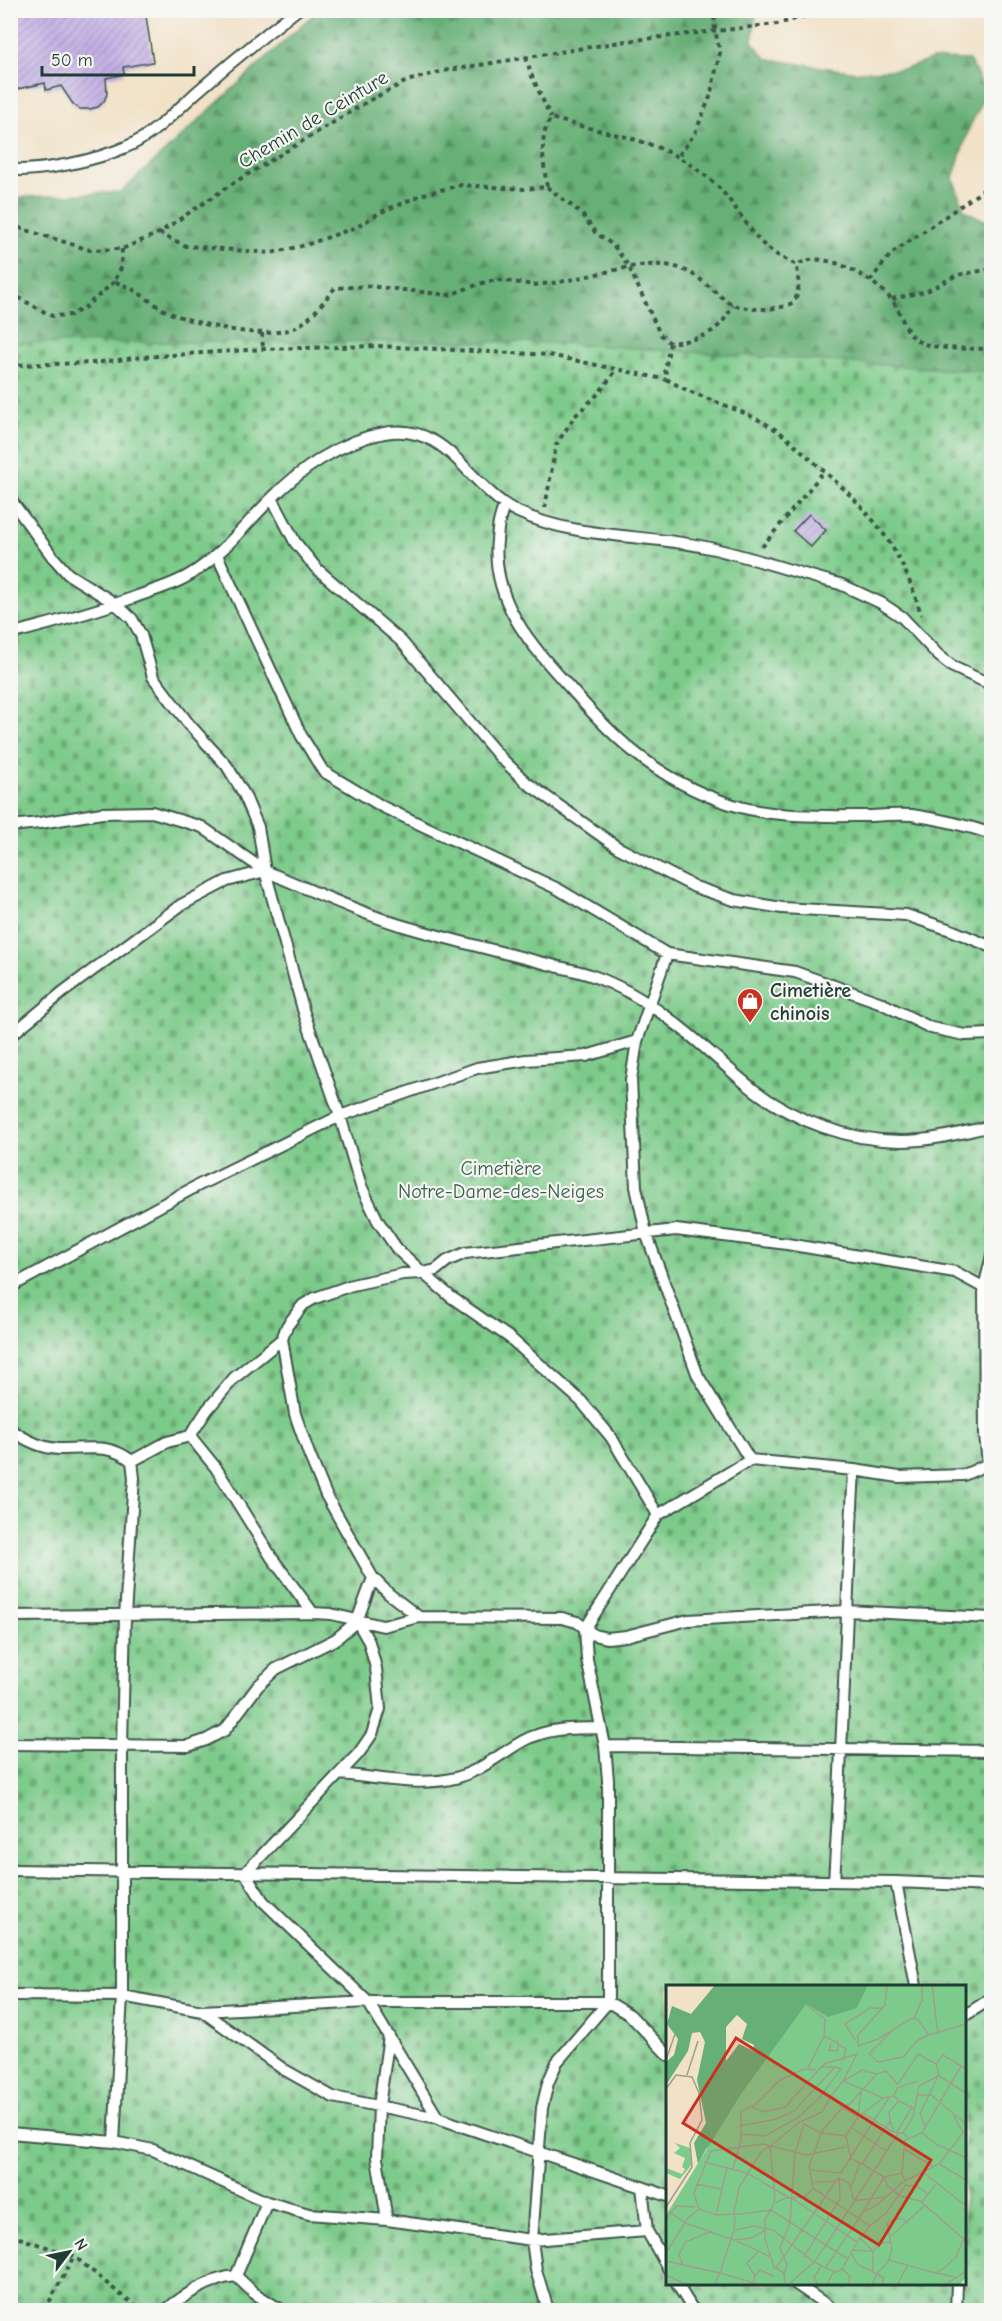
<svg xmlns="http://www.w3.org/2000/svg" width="1002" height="2321" font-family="'Comic Neue',sans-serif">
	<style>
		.forest { fill: url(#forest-firs); stroke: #427655; stroke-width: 1.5 }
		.cemetery { fill: url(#cemetery-stones); stroke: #4e845f; stroke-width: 1.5; fill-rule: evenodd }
		.building { fill: url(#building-hatch) }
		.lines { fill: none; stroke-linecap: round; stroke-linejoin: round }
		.service-casing { stroke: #3e564a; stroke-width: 14 }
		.path { stroke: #3e564a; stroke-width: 4; stroke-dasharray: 4.5 4.5; stroke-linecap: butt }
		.service { stroke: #fff; stroke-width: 10 }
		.labels { text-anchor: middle; stroke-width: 4.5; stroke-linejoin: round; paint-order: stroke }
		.street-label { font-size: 20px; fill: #1f3d34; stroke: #f6f6f2 }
		.poi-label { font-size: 20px; font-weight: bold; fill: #1f3d34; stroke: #f6f6f2; text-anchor: start }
		.park-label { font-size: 20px; fill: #36604a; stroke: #f6f6f2 }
		.inset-road { fill: none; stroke: #9d9f8c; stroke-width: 1.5 }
		.view { fill: #c8321e; fill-opacity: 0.15; stroke: #c8321e; stroke-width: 3 }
		.inset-edge { fill: none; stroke: #1f3d34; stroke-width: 3 }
	</style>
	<defs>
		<pattern id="forest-firs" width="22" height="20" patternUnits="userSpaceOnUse" patternTransform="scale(1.5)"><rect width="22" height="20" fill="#66af76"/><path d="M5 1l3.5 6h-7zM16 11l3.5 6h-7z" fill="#539062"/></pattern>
		<pattern id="cemetery-stones" width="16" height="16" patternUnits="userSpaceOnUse" patternTransform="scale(1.5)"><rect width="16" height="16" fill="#7dcb8a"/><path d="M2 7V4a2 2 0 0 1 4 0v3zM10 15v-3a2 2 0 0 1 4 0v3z" fill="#66a672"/></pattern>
		<pattern id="building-hatch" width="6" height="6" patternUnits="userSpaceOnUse" patternTransform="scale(1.5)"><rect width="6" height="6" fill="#c3aee5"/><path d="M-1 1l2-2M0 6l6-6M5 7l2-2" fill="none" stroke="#9e8fba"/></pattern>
	</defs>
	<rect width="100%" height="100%" fill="#f6f6f2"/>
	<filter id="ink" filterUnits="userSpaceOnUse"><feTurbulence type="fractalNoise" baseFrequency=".0167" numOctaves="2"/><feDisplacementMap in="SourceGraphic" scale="12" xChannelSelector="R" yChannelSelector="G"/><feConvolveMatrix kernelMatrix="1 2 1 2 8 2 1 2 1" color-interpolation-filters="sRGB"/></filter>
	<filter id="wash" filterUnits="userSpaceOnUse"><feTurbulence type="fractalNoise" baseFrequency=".008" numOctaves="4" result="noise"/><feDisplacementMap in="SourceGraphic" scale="24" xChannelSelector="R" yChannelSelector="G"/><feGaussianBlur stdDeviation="1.35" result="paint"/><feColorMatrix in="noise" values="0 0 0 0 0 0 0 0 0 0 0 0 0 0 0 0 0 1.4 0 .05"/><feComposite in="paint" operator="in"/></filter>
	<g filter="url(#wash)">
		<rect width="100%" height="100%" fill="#f1e1c6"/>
		<path class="forest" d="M317,11H763L756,14L752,42L767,59L856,72L905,69L933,59L969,60L987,93L969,128L953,178L964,210L986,221L991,219V434L11,411L10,198L121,192Z"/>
		<path class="cemetery" d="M418,341L559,343L991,372V2310H11L10,343ZM668,1986H964V2284H668Z"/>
		<g id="blocks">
			<path class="building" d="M10,10H145L153,62L123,67L124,74L106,78L107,94L104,101L98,107L90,109H80L73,104L61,86L46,90L45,83L13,90L10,74Z
				M809,514L826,530L811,547L793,531Z"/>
		</g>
	</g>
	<g filter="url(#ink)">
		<use href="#blocks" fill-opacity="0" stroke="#3e564a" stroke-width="1.5"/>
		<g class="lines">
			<g class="service-casing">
				<path id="service" d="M10,170C45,171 94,161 126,147C151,137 178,109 198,91C230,63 263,36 297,10
					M272,498L295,542L316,568L401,641L499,756L527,783L617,847L695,887L734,900L782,908L906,915L951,930L992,947
					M10,499L52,556L68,574L116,604L132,619L141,635L153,677L188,723L227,766L244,794L258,827L265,871L304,1013L340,1116L361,1186L378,1221L397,1249L423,1273L451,1297L510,1338L581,1401L611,1437L658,1515
					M505,505C499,517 498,527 497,540C491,602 532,646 571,689C594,715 618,741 646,761C675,782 710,799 744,808C785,818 830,816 871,816C884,815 899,814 912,815C938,819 966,825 992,834
					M217,555L301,735L323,771L383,807L558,889L667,954L795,972L879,1002L931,1028L965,1035L992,1034
					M10,634C53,623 94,612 135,597C154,590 174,585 191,574C222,555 244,526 269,501C299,470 341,441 384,433C449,421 468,488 518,512C576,539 644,534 705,547C750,556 795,573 840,584L881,603L902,617L938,655L953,667L992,685
					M10,826L40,823L102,813L152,812L202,827L265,871L227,881L181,905L63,992L10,1036
					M265,871C309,889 354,911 400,925C447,939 496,951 544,963C560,968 577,970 593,976C649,996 693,1037 737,1076C786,1120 855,1146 920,1140C944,1138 968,1131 992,1126
					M637,1041L667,954
					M992,1255L984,1288L985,1435L988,1464L992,1462
					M10,1287L197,1186L340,1116L477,1068L526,1060L586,1056L637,1041L631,1080L636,1187L646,1233L698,1376L750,1460L854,1470L899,1477L964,1475L988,1464L992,1467
					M282,1339L295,1414L309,1454L326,1495L344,1527L373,1578L389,1594L419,1617L562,1618L577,1622L594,1635L607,1638L626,1636L688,1620L846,1611L992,1618
					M10,1429C25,1440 40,1448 59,1449C88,1450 107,1442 132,1461
					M190,1436L216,1468L272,1558L313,1613
					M10,1616L313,1613L331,1614L383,1626L419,1617
					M357,1621L373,1578
					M10,1744L188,1746L206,1740L225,1730L258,1686L276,1669L336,1639L357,1621L369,1642L376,1668L380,1709L372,1734L359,1753L245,1873L263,1901L368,2002L438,2118
					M605,1746L587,1659L585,1629L658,1515L750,1460
					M339,1774C374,1777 421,1787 455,1778C481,1771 500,1754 523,1741C547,1728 574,1728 600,1728
					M10,1870L896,1882L992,1886
					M834,1881C843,1744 846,1607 854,1470
					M896,1882L916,1986
					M10,1995L122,1996L202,2011L283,2069L333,2097L438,2118L668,2196
					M202,2011L368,2002H608L630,2015L668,2055
					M964,2016L992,1998
					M10,2133L114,2142L122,1996V1746L125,1616L134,1478L132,1461L167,1442L190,1436L207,1410L234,1378L282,1339L287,1326L303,1305L315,1298L352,1285L403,1274L423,1273L436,1270L447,1261L465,1253L676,1230L787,1244L955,1272L992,1292
					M114,2142L153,2150L267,2202L309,2214L387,2220L532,2240L647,2231
					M642,2187L647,2231L668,2268
					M387,2220L377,2158L379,2106L389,2036
					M236,2276L267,2202
					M677,2284L693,2310
					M796,2284L834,2310
					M166,2310C185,2294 212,2278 236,2276L254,2293L281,2310
					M548,2310L536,2270L532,2240L542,2108L548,2083L557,2062L608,2002V1780L605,1746L992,1751
					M956,2310L957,2284"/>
			</g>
			<path class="path" d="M526,57L531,74L551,118
				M679,155L695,133L710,97L720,52L715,30L714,10
				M547,187L581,213L595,232L614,246L629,267C648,265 665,262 684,270C704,278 715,295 732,304C744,311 791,312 796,298C800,288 798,276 797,266
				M10,225L90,250L122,249L159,233L232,184L370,100L407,81L443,71L627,41L777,24L828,10
				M159,233L186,246L271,253L306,245L357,227L379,213L424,194L461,185L524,189L547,187C544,164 538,138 551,118C615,137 665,137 716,185C735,203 748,230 765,246C774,254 786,260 797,265C824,247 872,278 891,299C902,311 903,332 918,341C933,351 973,348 992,349
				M122,249L121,268L114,282C137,287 150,304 170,313C200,325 267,342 296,327C312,319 324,300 335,288L369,286L449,295L485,282L498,280L534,285L560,282L629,267L660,334L670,343C701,339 718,335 733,305
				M870,281L891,254L992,184
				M10,293L52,316L71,315L84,308L114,282
				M892,299L927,291L957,275L992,269
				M262,333L263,349
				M670,343L665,370L668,380C701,400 740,407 773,428C788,437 801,451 815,463C869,510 901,544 921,615
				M10,365L93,363L142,357L263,349L379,346L549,355L668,380
				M545,508L556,445L575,416L599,393L617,369
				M762,547L824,471
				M10,2235L74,2256L121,2295L143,2310
				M45,2310L74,2256"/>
			<use href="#service" class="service"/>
		</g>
	</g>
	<defs>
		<g id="shop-pin" transform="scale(1.35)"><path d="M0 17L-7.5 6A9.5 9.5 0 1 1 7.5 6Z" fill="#c8321e" stroke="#f6f6f2"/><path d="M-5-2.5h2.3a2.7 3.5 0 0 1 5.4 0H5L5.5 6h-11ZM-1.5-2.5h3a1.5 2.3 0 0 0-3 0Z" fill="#fff"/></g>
	</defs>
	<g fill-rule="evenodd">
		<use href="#shop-pin" x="750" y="1001"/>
	</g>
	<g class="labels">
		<g class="street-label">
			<text transform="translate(313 119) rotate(-31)" y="7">Chemin de Ceinture</text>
		</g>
		<g class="poi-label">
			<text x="770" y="997">Cimetière<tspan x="770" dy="23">chinois</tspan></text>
		</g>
		<g class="park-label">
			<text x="501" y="1175">Cimetière<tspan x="501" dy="23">Notre-Dame-des-Neiges</tspan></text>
		</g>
	</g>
	<g transform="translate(666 1985)">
		<rect width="300" height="300" fill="#f1e1c6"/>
		<path d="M9,158L24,163L26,179L14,194L0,188V183L16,189L19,184L16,182L19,173L8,168L14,163Z" fill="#7dcb8a"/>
		<path d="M49,0H203L191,23L40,164L32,179L28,158L40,138L31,95L39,57L34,47L26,48L22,66L0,100V77L8,70L12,54L1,39L6,21L25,29ZM71,30L81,39L76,54L88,60V66L73,59L60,76V42Z" fill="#66af76" fill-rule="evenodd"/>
		<path d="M202,0H300V292L294,300H0V230L75,109L140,19L162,32L191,23Z" fill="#7dcb8a"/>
		<path class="inset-road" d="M221,0L219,20L192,50V61L212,54L246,33L252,35L263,50L300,39M266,0L272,49M140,20L159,34L158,51M248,33L256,15V0M226,46L203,69L212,77L237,72L252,55L262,50M189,55L179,39L204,23H216M173,60L180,64L177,76M0,75L9,49M142,83L158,51L172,58V66L163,65L165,58M300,84L277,70L270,79L273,91L300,108M211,89L220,86L232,100M21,90L32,56M177,96L196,85L211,89L195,106M232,99L252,69L270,79M0,104L10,90L26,92L33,108L36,135L24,158L26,182L0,222M252,110H265L300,139M165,111L177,96L217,113L228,111M233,116L228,111L231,103L251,96M86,122L98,127L119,122L158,79L191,69L177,96M198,129L208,135L223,113M288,131L297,148M224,136L196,179L218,192L222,201L234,211L254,216L300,256M73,141L111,134L128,126L169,82H156M186,143L220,166M256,148L270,159L300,173M76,149L99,151L133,132L155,111L175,84L169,82M180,151L185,174L196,179M243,153L237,148L247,132L253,101L272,91L254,129L259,141M104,161L134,137L156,127L165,111L177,123L192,132L195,106L184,119L181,120L177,123L175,124L156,146L143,181L147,203L204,241L191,257L126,213M238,164L268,182M38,177L81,188L122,212M273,179L300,195M67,184L75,155V126L89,120L114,95L138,84L150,85M145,185L175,188L208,135L227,147M236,188L239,155L256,148L295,81M258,188L300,221M148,197L169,196M30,199L56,204M239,200L252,202L262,209M185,202L194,178M109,218L119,213L138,212L147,204M255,218L270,199M33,224L28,208L45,166L97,159L140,170L179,162M4,227L19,238L68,255L86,253L99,245M197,227L218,192L236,188L239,196M50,230L61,183M0,234L10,221L29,222M204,241L220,228L239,201M69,245L88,241L107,245L148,277L169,287M225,251L258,221M194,253L207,266M71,256L105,272M186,265L207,266M185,267L191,279L211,289L206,300M0,268L22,233L33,224L50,230L68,229H74L105,225L109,214L104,161L94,168L73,203L68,227V229L69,235L68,245L54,288L0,276M137,273L174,214L173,193L183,198L188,216L218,212M223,275L226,263L221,238L235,233L242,238M17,280L13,270L19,257L46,246M160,282L197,227L211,220L237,197L273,179L300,144M110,283L172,193M176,284L191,257M207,287V266L215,258L225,257M118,288L121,280L114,263L124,237L129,168L138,139L155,148L180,151L192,132L217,113M270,288L289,292M0,290L21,300H34M89,291L94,285L109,292M48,300L54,288L95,300M87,300L89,291L81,278L93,266M119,300L118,288L108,282L99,254V234L105,225L182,274M122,300L148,277L160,260L231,150V147L244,125L247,123L233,116L223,127L224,136L228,147L231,148H237M152,300L148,292L156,280M161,300L166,289L176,284L184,291L182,300M215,300L218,293L211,289L223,275L269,288L277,284L290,272L300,249M231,300L242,280M279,300L300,286"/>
		<path class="view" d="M70,53L265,175L213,260L17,138Z"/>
		<rect width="300" height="300" class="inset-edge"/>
	</g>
	<rect width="1002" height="2321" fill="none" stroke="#f6f6f2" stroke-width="36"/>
	<g transform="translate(69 2252) rotate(58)" stroke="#f6f6f2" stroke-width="4.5" paint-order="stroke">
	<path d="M0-4.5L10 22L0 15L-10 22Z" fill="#1f3d34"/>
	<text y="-9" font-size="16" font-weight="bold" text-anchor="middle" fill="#1f3d34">N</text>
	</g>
	<path d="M42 66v9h152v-9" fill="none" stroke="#1f3d34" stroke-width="3"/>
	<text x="51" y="66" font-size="18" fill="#1f3d34" stroke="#f6f6f2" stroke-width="4.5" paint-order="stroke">50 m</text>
</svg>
